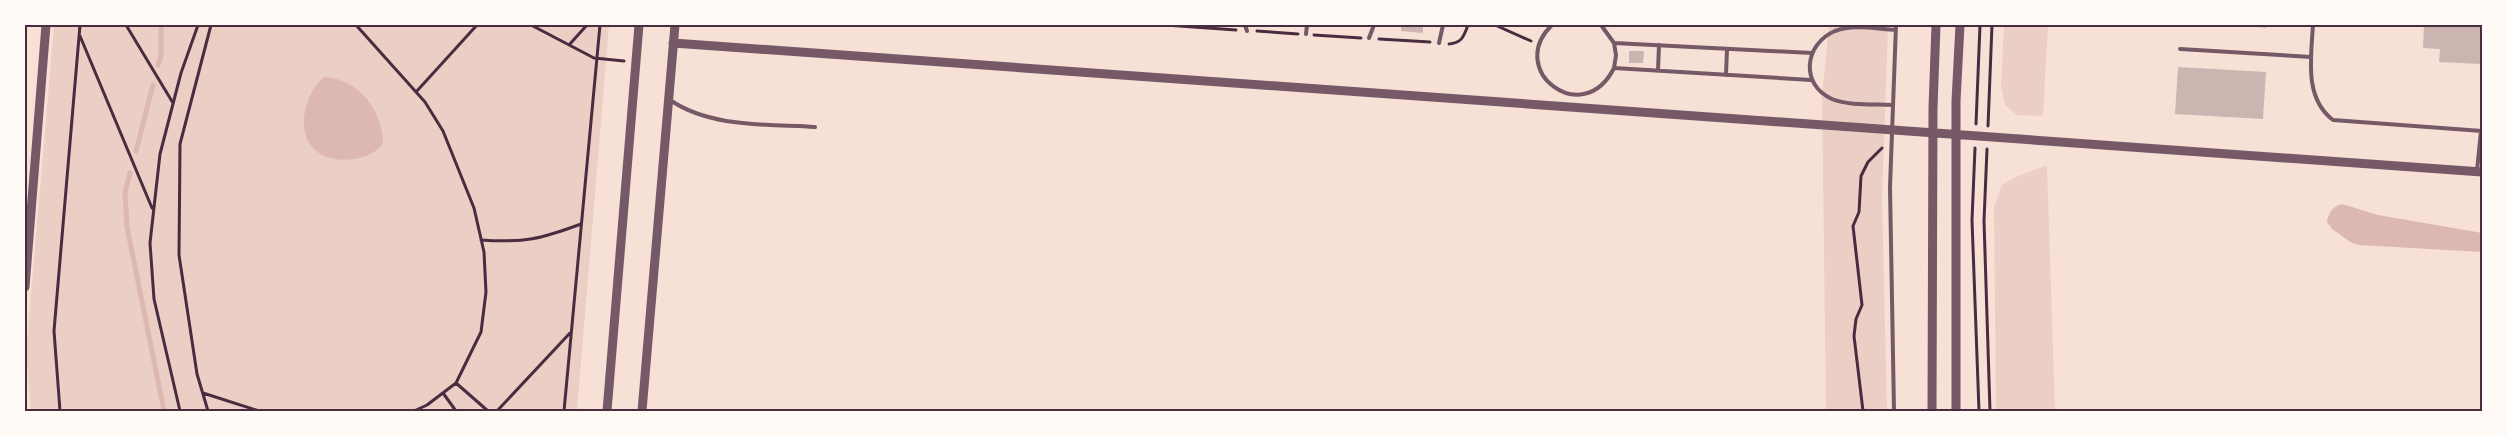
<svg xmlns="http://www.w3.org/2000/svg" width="2507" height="436" font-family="'Source Sans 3',sans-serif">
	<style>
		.green { fill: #ebcfc5 }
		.water { fill: #dcb8b0 }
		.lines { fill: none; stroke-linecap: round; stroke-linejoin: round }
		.stream { stroke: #dcb8b0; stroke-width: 5 }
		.building { fill: #ccb4b1 }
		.path { stroke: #4a2c40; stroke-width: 3 }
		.service { stroke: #755966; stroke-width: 4 }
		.tertiary { stroke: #755966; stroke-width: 9 }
		.neatline { fill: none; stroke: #4a2c40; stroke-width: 2 }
	</style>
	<rect width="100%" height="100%" fill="#f7e1d7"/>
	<path class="green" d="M54,25H609L577,411H31L26,353Z
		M1829,25H1888L1882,198L1887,411H1826L1822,96Z
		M2004,25H2048L2043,116L2017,115L2005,105L2001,86Z
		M2047,165L2055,411H1996L1994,207L2002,185L2016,177Z"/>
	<path class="water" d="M324,77C358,78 383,111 383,144C369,162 331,166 314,149C295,131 306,91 324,77Z
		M2342,204L2378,215L2482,233V252L2359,245L2352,243L2332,229L2327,222C2329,212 2332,207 2342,204Z"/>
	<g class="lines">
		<path class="stream" d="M158,65L161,56V25
			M136,151L153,85
			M130,173L125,193L127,227L164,411"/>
	</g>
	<path class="building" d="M1401,25H1423V33L1401,31Z
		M2234,25H2266V28Z
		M2424,25H2482V64L2439,62L2440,49L2423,48Z
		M1629,51H1644L1643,63H1629Z
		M2178,67L2266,72L2263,119L2175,114Z"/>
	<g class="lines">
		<path class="path" d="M126,25L173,103
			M356,25L425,102L443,131L474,208L484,252L486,292L481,332L456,383L427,405L414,411
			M531,25L594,58L624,61
			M1165,25L1236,30
			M1495,25L1531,41
			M1257,31L1298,34
			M1314,35L1361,38
			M80,36L152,208
			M1379,39L1430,42
			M1449,44C1462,43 1464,36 1468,25
			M569,45L587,25
			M416,92L477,25
			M1976,124L1980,25
			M1988,126L1992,25
			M1975,148L1972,220L1979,411
			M1987,149L1984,221L1990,411
			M481,240C524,243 541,239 581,224
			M456,383L488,411
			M203,393L259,411
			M443,393L456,411
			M60,411L54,331L80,25
			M180,411L154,299L150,243L160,154L181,73L198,25
			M208,411L197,374L179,255L180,144L211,25
			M497,411L570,333
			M564,411L600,25
			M1863,411L1854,336L1856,319L1862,305L1853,226L1859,212L1861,176L1868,162L1882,148"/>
		<path class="service" d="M1245,25L1247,31
			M1552,25C1505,70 1583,130 1614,68L1811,80
			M1601,25L1614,43L1812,53
			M2313,25C2311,58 2304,98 2333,120L2482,131
			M1306,34L1307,25
			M1369,38L1374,25
			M1439,43L1443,25
			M1614,43L1616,55L1614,68
			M2180,49L2311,57
			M1658,71L1659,45
			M1726,75L1727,49
			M670,100C711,128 768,124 815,127
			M1892,105C1874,104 1849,106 1832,99C1800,85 1804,44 1835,31C1854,24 1876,29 1896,30
			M2477,171L2481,131
			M1894,411L1890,187L1896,25"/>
		<path class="tertiary" d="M673,43L2482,172
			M25,287L46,25
			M607,411L639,25
			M642,411L675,25
			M1932,411L1933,108L1936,25
			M1956,411V101L1960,25"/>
	</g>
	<rect width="2507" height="436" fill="none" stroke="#fffaf5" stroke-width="52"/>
	<rect x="26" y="26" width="2455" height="384" class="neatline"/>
</svg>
